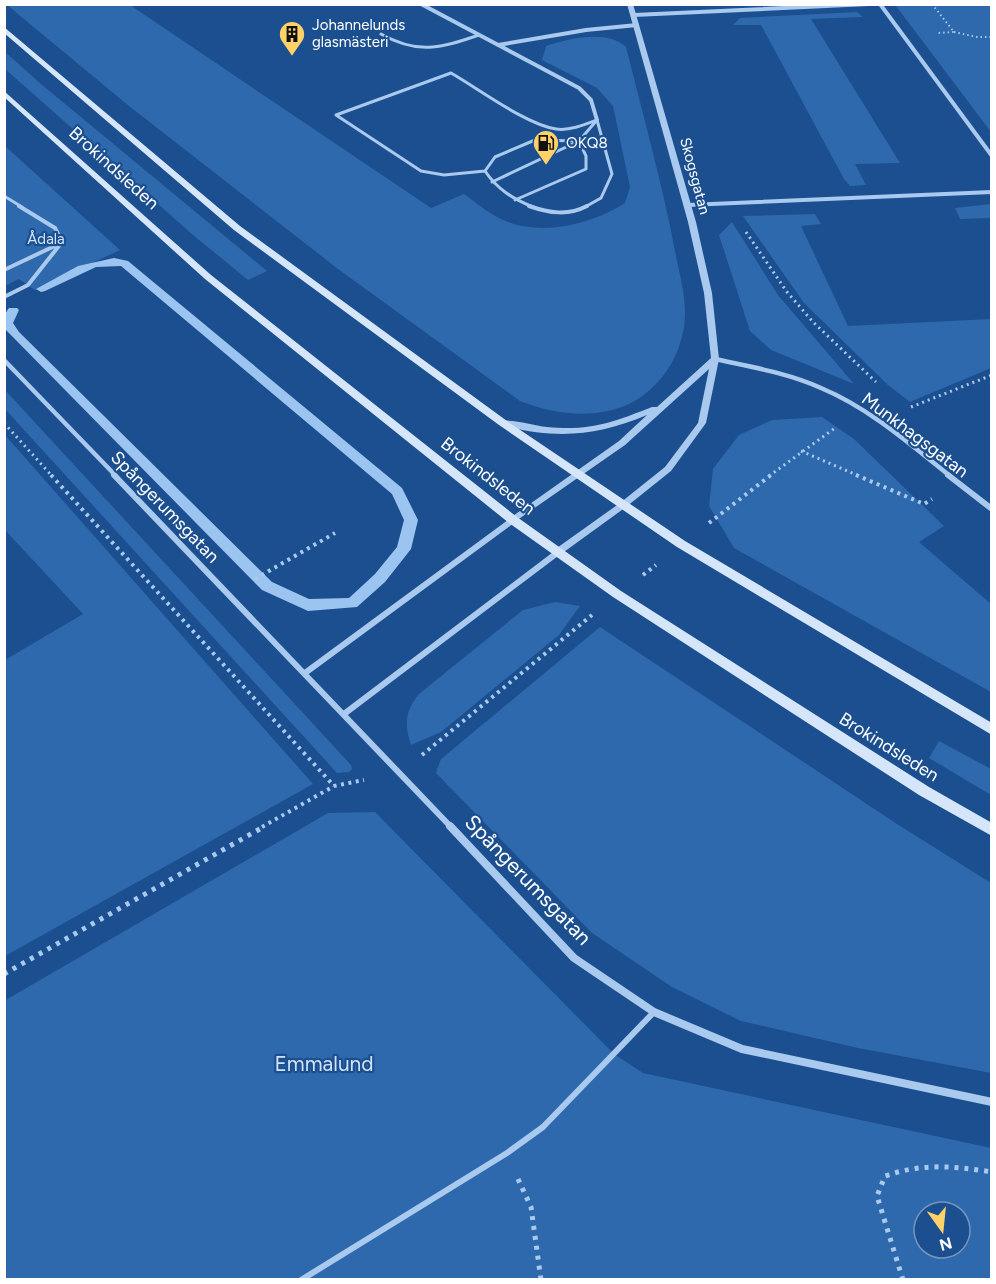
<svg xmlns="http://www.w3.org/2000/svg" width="996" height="1284" font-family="Figtree,sans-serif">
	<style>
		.green { fill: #2e69ad; fill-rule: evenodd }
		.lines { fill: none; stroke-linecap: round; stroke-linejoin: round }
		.stream { fill: #9cc4f0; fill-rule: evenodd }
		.path-far3 { stroke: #a9c9ee; stroke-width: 2; stroke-dasharray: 1.5 3; stroke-linecap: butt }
		.path-far2 { stroke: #a9c9ee; stroke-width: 3; stroke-dasharray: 2 4; stroke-linecap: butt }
		.path-far1 { stroke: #a9c9ee; stroke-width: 4; stroke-dasharray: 3 4.5; stroke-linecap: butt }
		.path { stroke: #a9c9ee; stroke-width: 5; stroke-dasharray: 4 6; stroke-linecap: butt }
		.service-far2 { stroke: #a9c9ee; stroke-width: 3 }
		.service-far1 { stroke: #a9c9ee; stroke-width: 4 }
		.service { stroke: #a9c9ee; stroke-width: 6 }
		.minor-far3 { stroke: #a9c9ee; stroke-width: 4 }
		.minor-far2 { stroke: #a9c9ee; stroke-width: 4.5 }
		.minor-far1 { stroke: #a9c9ee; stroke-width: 6 }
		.minor { stroke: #a9c9ee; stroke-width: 8 }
		.tertiary { fill: #a9c9ee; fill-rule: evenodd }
		.secondary { fill: #d6e6fa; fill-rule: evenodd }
		.labels { text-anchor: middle; stroke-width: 4.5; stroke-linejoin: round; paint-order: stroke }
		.far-poi-label { font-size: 15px; fill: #fff; stroke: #1b4f8f; text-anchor: start }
		.far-street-label { font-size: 15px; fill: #fff; stroke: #1b4f8f }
		.far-park-label { font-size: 15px; fill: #cfe3fa; stroke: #1b4f8f }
		.street-label { font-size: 18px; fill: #fff; stroke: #1b4f8f }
		.near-street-label { font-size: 21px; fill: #fff; stroke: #1b4f8f }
		.near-park-label { font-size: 21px; fill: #cfe3fa; stroke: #1b4f8f }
	</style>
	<rect width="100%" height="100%" fill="#1b4f8f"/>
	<path class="green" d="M7,5H130L431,208L464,194C475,202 487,212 499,218C538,238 590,225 625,203L630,187L613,106L597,88L542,60L546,46C568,39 607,29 626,47C643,115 662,183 675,251C680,277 689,306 683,332C677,362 658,389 631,403C596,420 555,415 520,401L338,269L129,106Z
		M992,5V132H991L896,6Z
		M857,12L863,17L811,19L900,163L855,164L866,185L850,186L844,179L761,25H733L740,18Z
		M4,51L41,84L267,271L248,280L193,235L5,69Z
		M5,146L120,250L35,290L19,279L5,286Z
		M991,204V218L960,219L955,208Z
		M815,214L821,224L801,226L848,326L991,319V368L910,402L888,385L804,303L743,216Z
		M732,222L778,295L854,384L771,350L750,331L719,235Z
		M5,390L351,765L352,769L349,772L337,773L5,409Z
		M822,417L854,439L944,526L919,542L991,604V692L734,548L709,506L713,469L739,435L772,420Z
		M5,435L313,784L5,956V660L83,614L5,530Z
		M555,602L580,606L559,635L441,732L411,745C404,725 405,711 419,694L523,610Z
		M600,627L897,824L991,883V1073L858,1048L741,1021L672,987L592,933L436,773L441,759Z
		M939,741L991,769V795L929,758Z
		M375,812L614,1054L643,1073L991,1148V1279H5L4,1001L328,813ZM924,1212H960V1248H924Z"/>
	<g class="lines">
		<path class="stream" d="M114,258L128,261L402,488L418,520L411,549L385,582L357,607L308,611L262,590L4,328C4,320 4,314 9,308H17L19,310L13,323L19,332L272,582L309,599L349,598L375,574L397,547L404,520L392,494L121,266L96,267L45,291L41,292L36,289L78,266Z"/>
		<path class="path-far3" d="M932,4L954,32L937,33
			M954,32L977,37H992"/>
		<path class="path-far2" d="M746,232L787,292L813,322L876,382
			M911,407L992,375
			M4,423L52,476
			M801,451L859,476
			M769,476L835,428"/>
		<path class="path-far1" d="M51,475L334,786
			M856,475L924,504L932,499
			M709,523L771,475
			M643,575L656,565
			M255,579L335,533
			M422,755L592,615
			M262,827L334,786L364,780"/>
		<path class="path" d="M4,974L265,826
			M518,1179L531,1207L541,1280
			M903,1280L877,1196L885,1176C922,1163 954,1166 992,1172"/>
		<path class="service-far2" d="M381,34C418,55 441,48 479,35
			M485,171L444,175L421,171L336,115L451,73C479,89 525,124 556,129C569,131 584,125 597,120
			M492,182L579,141L586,156V169L515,200
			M4,196L22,207
			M533,207C513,199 497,189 485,171L495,157L535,140L579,141L597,120L612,174L601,198L585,207"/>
		<path class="service-far1" d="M529,206C549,213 568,216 587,206
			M4,270L61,243
			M4,297L28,285L62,242L55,228L19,206"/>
		<path class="service" d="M301,1280L507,1153L543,1127L654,1012"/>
		<path class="minor-far3" d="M421,4L579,88L591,100L597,120
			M880,4L992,156
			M634,15L869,4
			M498,45L586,30L637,25
			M688,205L992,192"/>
		<path class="minor-far2" d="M715,359C751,367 788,373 821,388C869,408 910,444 950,476
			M4,360L116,476"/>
		<path class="minor-far1" d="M114,475L451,827
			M948,475L992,509
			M305,673L513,520
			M344,714L557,553"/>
		<path class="minor" d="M450,826L574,958L654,1012L742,1049L992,1102"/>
		<path class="tertiary" d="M627,4H633L696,222L712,293L719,359L706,423L671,471L626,507L557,557L552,553L554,550L620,503L665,467L698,423L709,369L625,445L513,523L508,520L510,518L619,441L647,415C595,437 555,439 500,425V421C514,419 532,425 547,427C591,431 611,423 652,407H657L711,358L704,293L688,222Z"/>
		<path class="secondary" d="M4,27L240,226L507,421L685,541L992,723V735L677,547L499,425L234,230L4,33Z
			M4,91L211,275L517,517L621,591L929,787L992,823V836L919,795L613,597L509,523L205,279L4,97Z"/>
	</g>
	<defs>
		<g id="building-pin" transform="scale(1.35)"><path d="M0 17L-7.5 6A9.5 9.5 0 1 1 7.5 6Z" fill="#ffd166" stroke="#1b4f8f"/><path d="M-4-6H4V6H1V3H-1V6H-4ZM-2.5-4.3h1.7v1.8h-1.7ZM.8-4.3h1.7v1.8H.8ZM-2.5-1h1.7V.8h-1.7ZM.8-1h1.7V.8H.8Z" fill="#111"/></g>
		<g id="fuel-pin" transform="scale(1.35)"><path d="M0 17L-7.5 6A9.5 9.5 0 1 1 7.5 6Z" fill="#ffd166" stroke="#1b4f8f"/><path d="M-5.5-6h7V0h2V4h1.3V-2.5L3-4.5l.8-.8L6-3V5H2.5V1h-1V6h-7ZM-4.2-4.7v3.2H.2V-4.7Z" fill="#111"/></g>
	</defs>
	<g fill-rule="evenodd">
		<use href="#building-pin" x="292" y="34"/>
		<use href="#fuel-pin" x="546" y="143"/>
	</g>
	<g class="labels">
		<g class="far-poi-label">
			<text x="312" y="30">Johannelunds<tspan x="312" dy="17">glasmästeri</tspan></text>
			<text x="566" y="148">OKQ8</text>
		</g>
		<g class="far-street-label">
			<text transform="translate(695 176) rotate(75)" y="5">Skogsgatan</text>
		</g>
		<g class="far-park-label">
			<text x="46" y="244">Ådala</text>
		</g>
		<g class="street-label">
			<text transform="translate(114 168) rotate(42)" y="6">Brokindsleden</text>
			<text transform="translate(915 435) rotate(37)" y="6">Munkhagsgatan</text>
			<text transform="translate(488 476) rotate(38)" y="6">Brokindsleden</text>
			<text transform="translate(165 507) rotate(46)" y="6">Spångerumsgatan</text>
			<text transform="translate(889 747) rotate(32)" y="6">Brokindsleden</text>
		</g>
		<g class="near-street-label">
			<text transform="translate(528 880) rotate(46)" y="7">Spångerumsgatan</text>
		</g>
		<g class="near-park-label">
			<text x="324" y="1071">Emmalund</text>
		</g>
	</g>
	<rect width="996" height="1284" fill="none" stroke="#ffffff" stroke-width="12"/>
	<g transform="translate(942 1230) rotate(165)"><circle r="28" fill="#1b4f8f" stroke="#7695bc" stroke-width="1.5"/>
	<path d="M0-4.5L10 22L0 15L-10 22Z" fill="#ffd166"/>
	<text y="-9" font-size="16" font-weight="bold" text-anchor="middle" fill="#ffffff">N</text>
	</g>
</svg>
